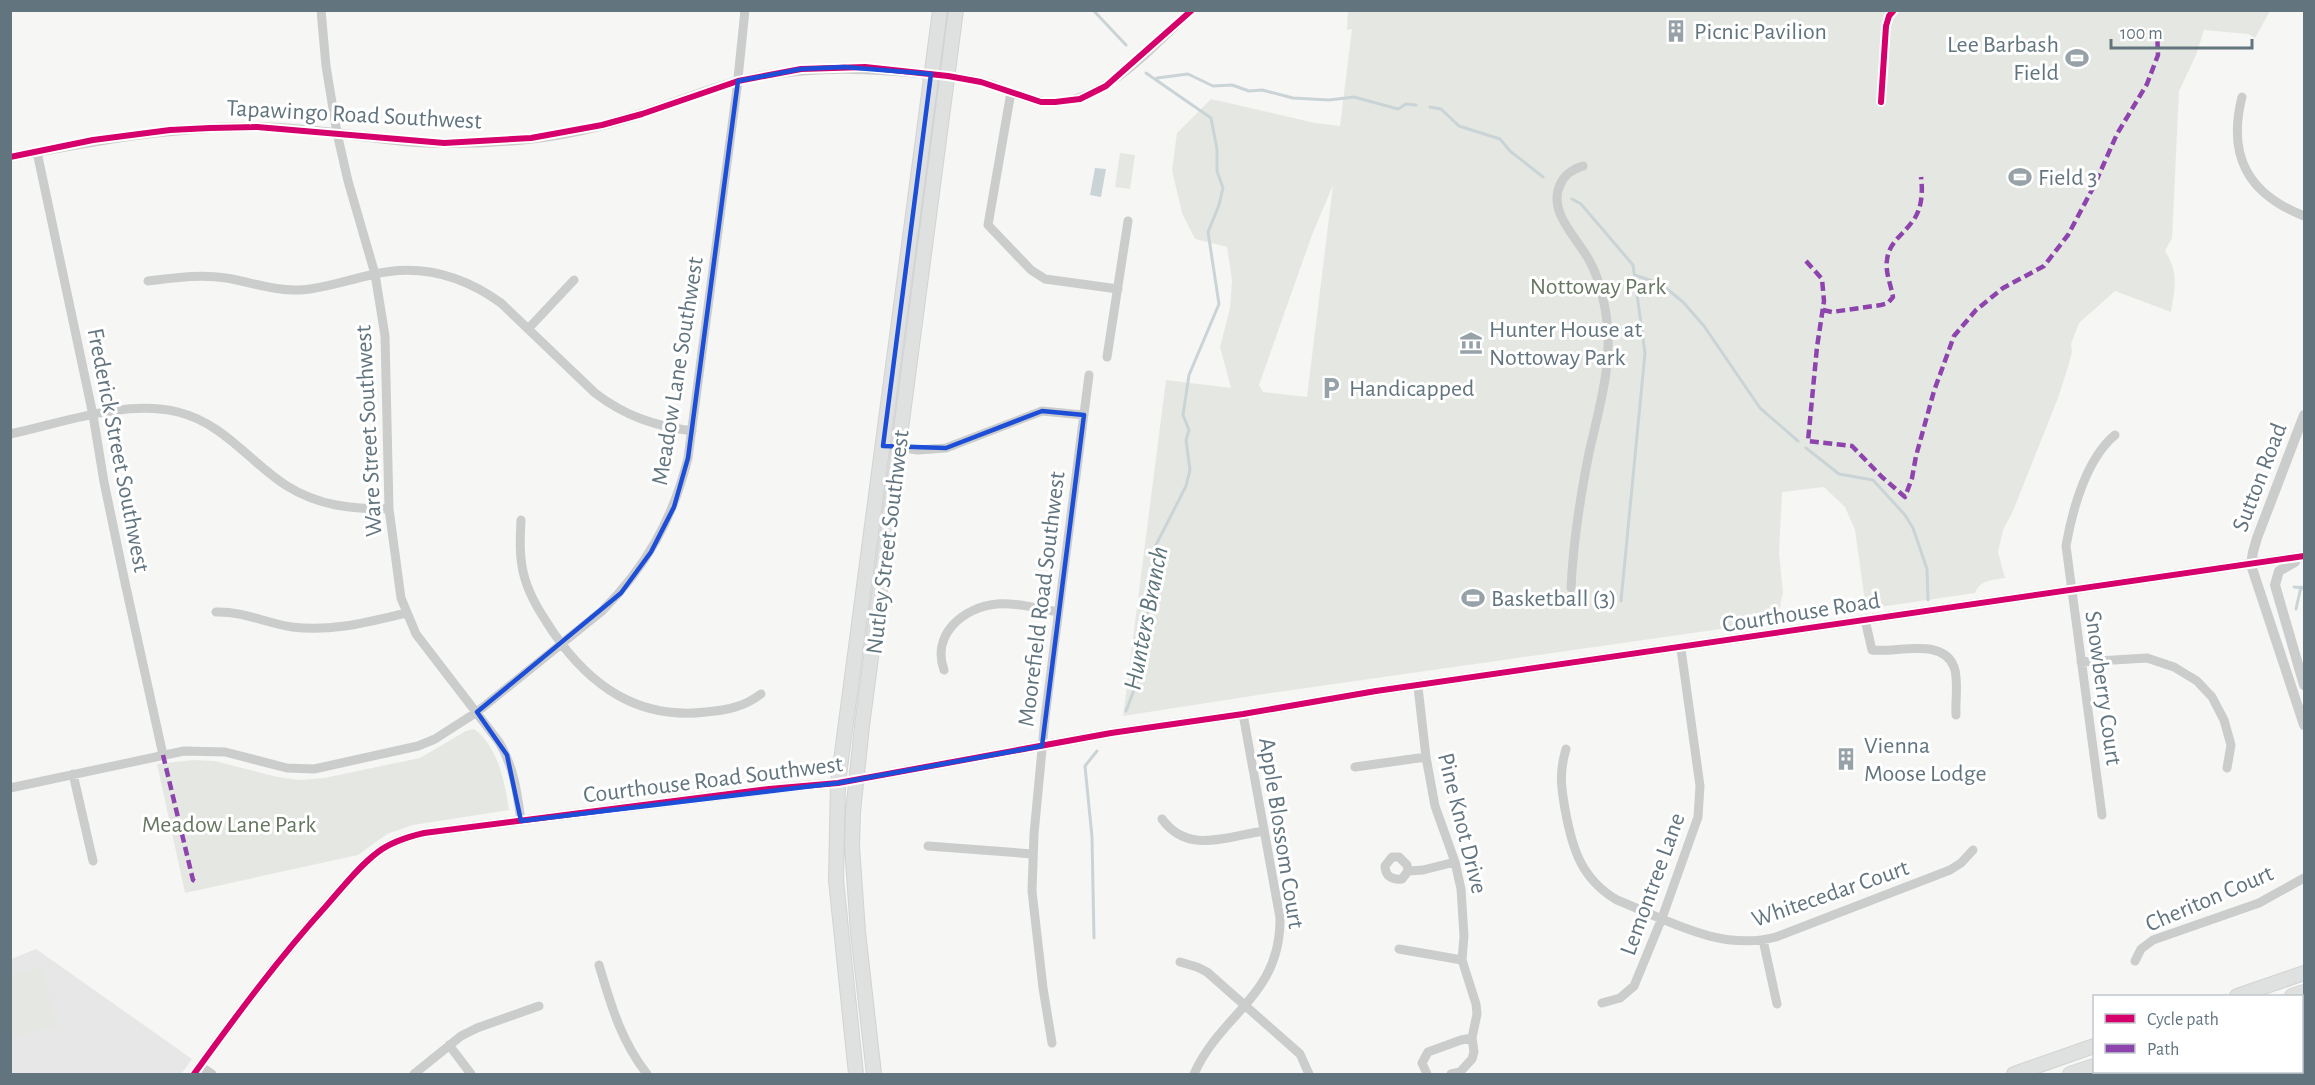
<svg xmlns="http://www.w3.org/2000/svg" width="2315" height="1085" font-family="'Alegreya Sans',sans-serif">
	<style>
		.built { fill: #e6e7e6 }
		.green { fill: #e5e8e2; fill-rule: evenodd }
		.water { fill: #cad4d6 }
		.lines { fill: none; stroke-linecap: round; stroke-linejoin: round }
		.stream { stroke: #cad4d6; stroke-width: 3 }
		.primary-casing { stroke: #d2d3d3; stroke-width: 16 }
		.minor { stroke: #cbcccc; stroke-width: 9 }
		.tertiary { stroke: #cbcccc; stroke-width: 10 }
		.primary { stroke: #dfe0e0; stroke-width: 14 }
		.quiet { stroke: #8e44ad; stroke-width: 4.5; stroke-dasharray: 9 4.5; stroke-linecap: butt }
		.cycleway-casing { stroke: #fff; stroke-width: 10 }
		.cycleway { stroke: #d6006c; stroke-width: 6 }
		.marked { fill: none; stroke: #1d4ed8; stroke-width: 4.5; stroke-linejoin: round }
		.labels { text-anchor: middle; stroke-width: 6; stroke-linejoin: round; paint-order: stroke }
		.poi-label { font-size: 24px; fill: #62757f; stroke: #fff; text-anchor: start }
		.street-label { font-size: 24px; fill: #62757f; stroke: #fff }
		.park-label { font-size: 24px; fill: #677761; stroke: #fff }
		.water-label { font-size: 26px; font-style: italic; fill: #5d757a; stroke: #fff }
	</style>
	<rect width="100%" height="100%" fill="#f6f6f5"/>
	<path class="built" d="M36,949L192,1059L181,1074H11V959Z"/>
	<path class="green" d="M1348,11H2270L2255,38L2248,34L2204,30L2196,55L2179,91L2172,238L2165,251C2179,273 2175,287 2171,312L2115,291L2079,323L2071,344L2072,352L2068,367L2058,398L2013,511L2003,530L1998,552L2005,578C1992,580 1980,580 1975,593L1866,609L1855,530L1845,507L1824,487L1782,492L1779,553L1783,592L1777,621L1271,693L1123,716L1166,380L1231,388L1220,347L1230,308L1232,280L1227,247L1195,239L1182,213L1172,170L1177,133L1211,99L1315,123L1340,126L1352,29L1347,30ZM1333,185L1307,397L1263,392L1259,385L1312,235Z
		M1120,153L1135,155L1130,189L1115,187Z
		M474,729C498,746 505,783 509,810L413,825L387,834L358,855L185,893L157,764L194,760L215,761L278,777L299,780L324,778L420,758L466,731Z
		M42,967L57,1026L11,1037V975Z"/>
	<path class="water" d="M1095,168L1106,169L1101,197L1090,195Z"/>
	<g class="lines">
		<path class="stream" d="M1093,10L1126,45
			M1157,78L1188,74L1213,86L1232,85L1249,91L1262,90L1293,98L1329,100L1354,97L1398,109L1406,104L1416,105
			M1430,107L1441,109L1459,126L1500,139L1510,151L1543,177
			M1572,199L1581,204L1633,265L1645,353L1621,601
			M1635,275L1661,284L1683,302L1704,326L1760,408L1798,441
			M1806,448L1839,474L1873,480L1905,515L1913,528L1927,569L1928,600
			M2294,587L2304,588
			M2296,609L2301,587
			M1126,711L1140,674L1143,625L1153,598L1152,563L1156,545L1186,486L1190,470L1186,440L1189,430L1183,415L1189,375L1219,304L1208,232L1219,205L1223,188L1217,171V149L1211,118L1146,73
			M1094,938L1092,837L1085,766L1097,751"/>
		<g class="primary-casing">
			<path id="primary" d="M2237,996L2304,973
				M2292,996L2304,992
				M856,1074L836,880L838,783L940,10
				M874,1074L858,932L852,846L853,812L862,726L956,10
				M2014,1074L2094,1046
				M2070,1074L2094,1066"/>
		</g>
		<path class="minor" d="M321,10L326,66L337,133L348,181L375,274L385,336L389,509L401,598L416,634L499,742C514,767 517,792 521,821
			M948,76C963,78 978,80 993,85C1008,91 1024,99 1040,101C1100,111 1151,47 1192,10
			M1011,92L988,225L1031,270L1045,279L1118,289
			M2242,97C2227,156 2248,194 2304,216
			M37,152L93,415L104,482L124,578L163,755
			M148,281C174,278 200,274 226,278C251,282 274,291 299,290C323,289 347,280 371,275C418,263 462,275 501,303L595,393C625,416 655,426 692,431
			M528,329L574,280
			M1107,357L1128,221
			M10,434C62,423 126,399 178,412C225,424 248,461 287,486C319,506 352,509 389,509
			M894,447L918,450L946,448L1042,411L1084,415
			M521,520C520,540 519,560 525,579C531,599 542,615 553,632C590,686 638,720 706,712C727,710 744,707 761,694
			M1571,588C1573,543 1580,498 1589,453C1599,408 1614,360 1606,314C1603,296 1599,278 1590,262C1579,239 1547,213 1560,185C1564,175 1573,169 1583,166
			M216,612C242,611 266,623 292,627C332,632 368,622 406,613
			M1865,620L1872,650C1897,653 1943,637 1954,667C1959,680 1955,701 1956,715
			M2081,662L2147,658L2174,667L2197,681L2212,697L2224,720L2231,745L2227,768
			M944,670C931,634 964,607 997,604C1017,603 1039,608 1058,612
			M1418,687L1426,757L1435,806L1455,862L1461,889L1464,936L1462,960L1476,1004L1477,1014L1472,1038L1474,1052L1472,1059L1460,1072L1451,1074
			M1566,749C1559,773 1561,786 1565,809C1572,848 1581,879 1617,900C1667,920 1721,952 1776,937L1950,870L1961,863L1973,850
			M1355,767L1426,757
			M73,774L93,861
			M10,788L184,751L225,752L287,768L314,769L418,746L435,739L477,712L602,611C646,567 673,519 688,458L737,88L745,10
			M2102,815L2066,546C2072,511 2086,459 2115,435
			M1162,819C1188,855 1228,836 1264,831
			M928,846L1033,854
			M1408,871L1407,865L1399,857H1392L1385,866C1385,876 1392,880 1402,879L1408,871L1423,870L1455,862
			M1763,940L1777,1004
			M1399,949L1462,960
			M2135,961L2141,949L2153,940L2259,903L2304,878
			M1180,962L1197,967L1207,972L1300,1054L1309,1074
			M599,965C611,1005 621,1041 647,1074
			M1602,1003L1620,998L1634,986L1662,918L1698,817L1700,786L1681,649
			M1052,1043L1043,988L1032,891L1034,834L1045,718L1089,375
			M449,1045L471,1074
			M200,1066L212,1074
			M2140,1072V1074
			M414,1074L461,1036L477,1028L539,1006
			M1194,1074C1221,1013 1281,996 1280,918L1243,714
			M1427,1074L1422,1063L1428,1052L1461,1040L1472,1038"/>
		<path class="tertiary" d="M10,157C94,141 170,126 256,127C306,128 355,136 404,141C445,145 487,143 528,139C567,135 607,125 644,113C676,103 707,89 739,81C813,63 874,68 948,76
			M2304,415L2257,538L2253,552L2251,565L2304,725
			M2295,562L2279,571L2275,585L2304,685
			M194,1074C236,1016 278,959 327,905C343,887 358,867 378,852C391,842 407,837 424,833L769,789L838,783L1111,733L1243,714L1376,691L2304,556"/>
		<use href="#primary" class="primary"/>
		<path class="quiet" d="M1806,261L1822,279L1824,301L1817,347L1808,441L1852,446L1882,477L1905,497L1912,478L1916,456L1934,391L1954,336L1976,310L2003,288L2044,266L2068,235L2094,186L2117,134L2147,84L2158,55L2157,29
			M1823,310L1832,312L1881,305L1888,303L1893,297C1891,285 1885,272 1887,260C1889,242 1902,236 1912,222C1922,210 1923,192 1921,177
			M163,755L193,880L196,882"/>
		<g class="cycleway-casing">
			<path id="cycleway" d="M1881,102L1886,26L1889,16L1894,10
				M10,157L93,140L170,130L210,128L257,127L444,143L531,138L602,125L642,114L738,81L801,69L865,67L948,76L981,82L1041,102H1055L1080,99L1106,86L1192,10
				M194,1074C236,1016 278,959 327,905C343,887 358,867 378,852C391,842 407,837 424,833L769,789L838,783L1111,733L1243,714L1376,691L2304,556"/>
		</g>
		<use href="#cycleway" class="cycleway"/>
	</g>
	<path class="marked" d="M844,67L931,74L883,446L946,448L1042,411L1084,415L1042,746L838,783L521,821L507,755L477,712L621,593L651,552L674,507L688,458L738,81L801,69Z"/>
	<defs>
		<g id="building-bare" transform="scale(1.8)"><path d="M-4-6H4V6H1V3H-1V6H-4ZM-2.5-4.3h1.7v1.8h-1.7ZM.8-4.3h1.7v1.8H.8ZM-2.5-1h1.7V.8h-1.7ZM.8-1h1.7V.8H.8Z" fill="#96a2a8" stroke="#fff" stroke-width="2.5" paint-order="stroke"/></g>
		<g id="stadium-bare" transform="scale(1.8)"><path d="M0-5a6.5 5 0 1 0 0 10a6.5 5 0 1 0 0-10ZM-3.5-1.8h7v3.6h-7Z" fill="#96a2a8" stroke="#fff" stroke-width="2.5" paint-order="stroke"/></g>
		<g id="museum-bare" transform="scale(1.8)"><path d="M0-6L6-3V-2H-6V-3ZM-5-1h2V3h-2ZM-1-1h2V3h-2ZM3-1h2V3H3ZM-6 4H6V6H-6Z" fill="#96a2a8" stroke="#fff" stroke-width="2.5" paint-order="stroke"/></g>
		<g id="parking-bare" transform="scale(1.8)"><path d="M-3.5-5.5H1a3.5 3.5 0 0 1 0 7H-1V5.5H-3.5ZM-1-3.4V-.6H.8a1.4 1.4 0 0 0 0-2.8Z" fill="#96a2a8" stroke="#fff" stroke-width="2.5" paint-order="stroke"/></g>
	</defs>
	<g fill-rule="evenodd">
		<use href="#building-bare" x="1676" y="31"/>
		<use href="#stadium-bare" x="2077" y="58"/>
		<use href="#stadium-bare" x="2020" y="177"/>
		<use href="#museum-bare" x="1471" y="343"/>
		<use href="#parking-bare" x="1331" y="388"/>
		<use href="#stadium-bare" x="1473" y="598"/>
		<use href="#building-bare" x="1846" y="759"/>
	</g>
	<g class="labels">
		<g class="poi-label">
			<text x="1694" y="39">Picnic Pavilion</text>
			<text x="2059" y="52" text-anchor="end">Lee Barbash<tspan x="2059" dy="28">Field</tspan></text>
			<text x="2038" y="185">Field 3</text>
			<text x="1489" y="337">Hunter House at<tspan x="1489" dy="28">Nottoway Park</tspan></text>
			<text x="1349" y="396">Handicapped</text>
			<text x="1491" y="606">Basketball (3)</text>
			<text x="1864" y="753">Vienna<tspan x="1864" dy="28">Moose Lodge</tspan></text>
		</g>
		<g class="street-label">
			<text transform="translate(354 114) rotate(3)" y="8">Tapawingo Road Southwest</text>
			<text transform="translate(677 371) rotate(-81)" y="8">Meadow Lane Southwest</text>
			<text transform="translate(368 431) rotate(-93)" y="8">Ware Street Southwest</text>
			<text transform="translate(119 450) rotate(79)" y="8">Frederick Street Southwest</text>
			<text transform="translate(2259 477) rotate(-69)" y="8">Sutton Road</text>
			<text transform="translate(887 542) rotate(-83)" y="8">Nutley Street Southwest</text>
			<text transform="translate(1041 599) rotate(-83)" y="8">Moorefield Road Southwest</text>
			<text transform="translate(1801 612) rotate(-9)" y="8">Courthouse Road</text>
			<text transform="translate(2104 688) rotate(82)" y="8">Snowberry Court</text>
			<text transform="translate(713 779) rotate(-7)" y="8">Courthouse Road Southwest</text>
			<text transform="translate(1463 823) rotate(76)" y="8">Pine Knot Drive</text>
			<text transform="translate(1282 833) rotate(81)" y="8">Apple Blossom Court</text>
			<text transform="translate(1652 884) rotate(-70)" y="8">Lemontree Lane</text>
			<text transform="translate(1830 893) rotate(-19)" y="8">Whitecedar Court</text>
			<text transform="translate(2209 898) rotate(-23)" y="8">Cheriton Court</text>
		</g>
		<g class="park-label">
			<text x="1598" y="294">Nottoway Park</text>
			<text x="229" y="832">Meadow Lane Park</text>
		</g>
		<g class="water-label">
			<text transform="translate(1145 618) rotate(-79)" y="9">Hunters Branch</text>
		</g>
	</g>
	<rect width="2315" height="1085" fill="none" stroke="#62757f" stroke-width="24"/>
	<rect x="2093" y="995" width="210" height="78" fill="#ffffff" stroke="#c0c8cc" stroke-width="1.5"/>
	<rect x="2105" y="1014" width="30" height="9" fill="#d6006c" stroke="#c0c8cc" stroke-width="1.5"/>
	<text x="2147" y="1025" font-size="18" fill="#62757f">Cycle path</text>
	<rect x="2105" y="1044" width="30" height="9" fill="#8e44ad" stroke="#c0c8cc" stroke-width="1.5"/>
	<text x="2147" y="1055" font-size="18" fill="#62757f">Path</text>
	<path d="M2111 39v9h141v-9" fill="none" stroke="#62757f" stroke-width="3"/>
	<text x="2120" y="39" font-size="18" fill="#62757f" stroke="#ffffff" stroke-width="4.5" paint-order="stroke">100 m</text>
</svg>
